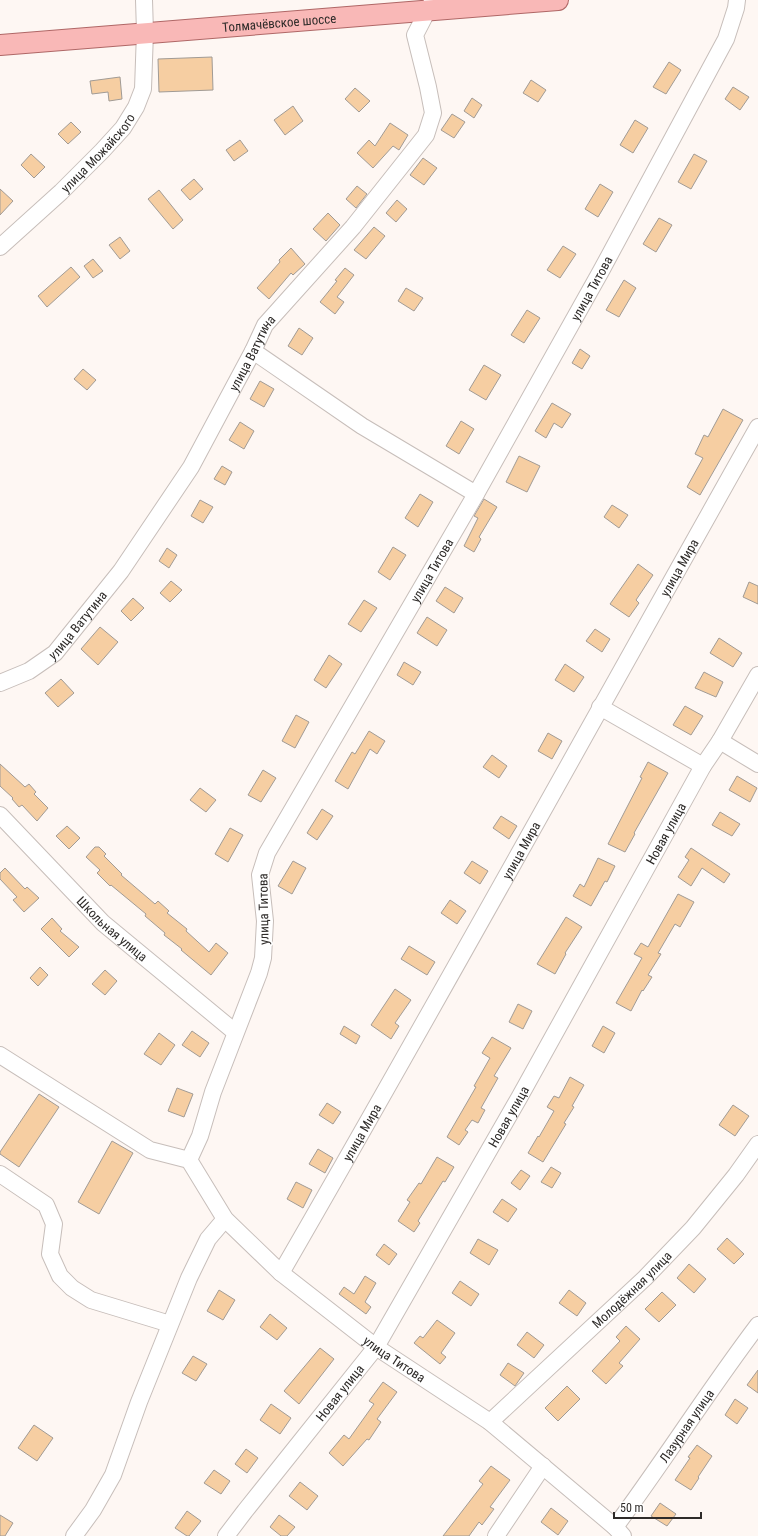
<svg xmlns="http://www.w3.org/2000/svg" width="758" height="1536" font-family="'Roboto Condensed',sans-serif">
	<style>
		.building { fill: #f6cea2; stroke: #a19b95 }
		.lines { fill: none; stroke-linecap: round; stroke-linejoin: round }
		.minor-casing { stroke: #c7beba; stroke-width: 18 }
		.major-casing { stroke: #af6766; stroke-width: 22 }
		.minor { stroke: #fff; stroke-width: 16 }
		.major { stroke: #f9b8b7; stroke-width: 20 }
		.labels { text-anchor: middle; stroke-width: 3.5; stroke-linejoin: round; paint-order: stroke }
		.street-label { font-size: 13px; fill: #2e2b29; stroke: #fff }
	</style>
	<rect width="100%" height="100%" fill="#fef7f3"/>
	<path class="building" d="M212,57L213,90L159,92L158,59Z
		M669,62L681,70L666,94L653,87Z
		M120,77L122,99L109,101L108,92L92,94L90,81Z
		M531,80L546,90L538,102L523,93Z
		M733,87L749,97L740,110L725,99Z
		M355,88L370,101L359,112L345,99Z
		M472,98L482,105L474,118L464,111Z
		M293,106L303,121L285,135L274,120Z
		M452,114L465,122L454,138L441,130Z
		M635,120L648,128L633,153L620,145Z
		M71,122L81,132L68,144L58,134Z
		M390,123L408,135L399,150L393,146L373,168L357,153L369,140L375,146Z
		M240,140L248,151L234,161L226,150Z
		M31,154L45,167L34,178L21,165Z
		M694,154L707,161L691,189L678,182Z
		M423,158L437,168L424,185L410,175Z
		M194,179L203,189L190,200L181,190Z
		M600,184L613,192L598,217L585,209Z
		M357,186L367,194L356,208L346,199Z
		M0,189L13,201L0,215Z
		M159,190L183,220L173,229L148,199Z
		M397,200L407,209L396,222L386,213Z
		M328,213L340,225L326,241L313,229Z
		M659,218L672,225L656,252L643,244Z
		M374,227L385,236L366,259L354,250Z
		M120,237L130,251L120,259L109,245Z
		M563,246L576,254L560,278L547,270Z
		M291,248L305,264L293,275L291,273L269,299L257,288L280,262L279,260Z
		M93,259L103,271L93,278L84,266Z
		M71,267L80,277L47,307L38,296Z
		M345,268L354,275L337,297L344,302L335,314L320,302L337,281L335,280Z
		M624,280L636,288L619,317L606,310Z
		M406,288L423,298L414,311L398,301Z
		M527,310L540,318L524,343L511,335Z
		M299,328L313,338L302,355L288,346Z
		M580,349L590,356L582,369L572,363Z
		M484,365L501,375L486,400L469,390Z
		M83,369L96,380L87,390L74,379Z
		M260,381L274,389L264,407L250,399Z
		M552,403L571,414L562,428L554,423L546,438L535,431Z
		M723,409L743,420L700,495L687,487L703,458L695,454L704,435L708,437Z
		M461,421L474,429L459,454L446,446Z
		M240,422L254,431L244,449L229,440Z
		M519,456L540,466L527,492L506,482Z
		M222,466L232,472L225,485L214,479Z
		M420,494L433,502L418,527L405,518Z
		M484,499L497,507L479,537L481,539L474,552L464,546L478,518L474,516Z
		M200,500L213,507L203,523L191,516Z
		M612,505L628,515L619,528L604,517Z
		M393,547L406,555L390,580L378,572Z
		M167,548L177,555L169,568L159,561Z
		M638,564L653,575L636,600L639,603L629,617L610,604Z
		M171,581L182,590L170,602L160,593Z
		M749,582L758,586V604L743,597Z
		M445,587L463,598L454,613L436,601Z
		M133,598L144,608L131,621L121,611Z
		M364,600L377,608L361,632L348,624Z
		M427,617L447,630L437,646L417,633Z
		M100,627L118,642L98,665L81,649Z
		M595,629L610,639L602,652L586,641Z
		M719,638L742,653L733,667L710,653Z
		M329,655L342,664L326,688L314,680Z
		M404,662L421,672L413,685L397,675Z
		M565,664L584,677L574,692L555,680Z
		M704,672L723,682L716,697L695,688Z
		M61,679L74,693L58,707L45,693Z
		M685,706L703,716L691,735L673,725Z
		M296,715L309,722L295,748L282,741Z
		M369,731L385,741L377,754L370,749L348,789L335,781L352,752L355,754Z
		M548,733L562,741L552,759L538,751Z
		M492,755L507,766L499,778L483,767Z
		M648,762L668,773L634,833L635,834L625,852L608,844L642,778L640,777Z
		M0,764L25,787L29,784L36,792L34,794L48,808L37,821L22,805L19,807L12,799L13,798L0,786Z
		M263,770L276,778L261,802L248,795Z
		M737,776L757,788L750,802L729,790Z
		M200,788L216,800L206,812L190,800Z
		M322,809L333,816L317,840L307,833Z
		M720,812L740,824L732,836L712,825Z
		M501,816L517,826L509,839L493,828Z
		M67,826L80,838L69,849L56,836Z
		M230,828L243,835L228,862L215,854Z
		M95,847H99L106,854L104,856L122,874L121,875L155,904L158,901L169,911L167,913L187,929L186,931L209,952L216,943L228,953L211,975L181,950L182,949L164,935L165,933L145,916L146,914L111,885L110,886L97,873L100,870L86,857Z
		M691,848L730,874L724,883L702,868L691,886L678,877L689,860L685,857Z
		M598,858L615,866L607,882L605,881L591,906L573,896L580,884L584,887Z
		M293,861L306,868L292,894L278,886Z
		M472,861L488,871L480,884L464,873Z
		M5,868L25,889L27,887L39,898L24,912L13,900L17,897L0,879V873Z
		M678,894L694,902L680,927L675,924L658,953L661,954L648,975L652,977L643,991L642,990L631,1011L616,1003L642,958L634,954L641,943L648,947Z
		M450,900L466,911L457,924L441,913Z
		M566,917L582,927L565,953L566,954L555,974L537,964Z
		M52,918L62,929L60,931L79,947L69,957L41,929Z
		M409,946L435,962L427,975L401,959Z
		M40,967L48,975L38,986L30,978Z
		M105,970L117,981L105,995L92,984Z
		M395,989L411,1000L395,1023L399,1026L391,1039L371,1025Z
		M518,1004L532,1011L523,1029L509,1022Z
		M344,1026L360,1036L356,1044L340,1034Z
		M603,1026L615,1033L604,1053L592,1046Z
		M192,1031L209,1043L200,1057L182,1045Z
		M159,1033L175,1045L161,1065L144,1054Z
		M492,1037L511,1048L494,1076L498,1078L481,1108L485,1110L478,1123L472,1120L465,1130L468,1132L459,1145L447,1137L476,1087L474,1086L490,1058L482,1053Z
		M570,1077L584,1085L572,1106L574,1107L564,1123L566,1124L543,1162L528,1153L538,1136L539,1137L554,1111L547,1107L554,1096L559,1098Z
		M177,1088L193,1094L184,1117L168,1111Z
		M39,1094L59,1107L19,1167L0,1154V1152Z
		M327,1103L341,1112L333,1124L319,1115Z
		M733,1105L749,1116L735,1136L719,1125Z
		M112,1141L133,1153L99,1214L78,1202Z
		M318,1149L333,1158L325,1173L309,1164Z
		M437,1157L454,1167L445,1182L443,1181L418,1221L420,1223L414,1232L398,1221L410,1202L407,1200L419,1183L421,1184Z
		M551,1167L561,1173L552,1188L541,1182Z
		M521,1170L530,1176L520,1190L511,1183Z
		M296,1182L312,1190L303,1208L287,1199Z
		M502,1199L517,1209L508,1222L493,1212Z
		M727,1238L744,1254L734,1264L717,1249Z
		M478,1239L498,1250L489,1265L470,1253Z
		M384,1244L397,1254L389,1265L376,1255Z
		M689,1264L706,1279L694,1293L677,1278Z
		M365,1276L376,1283L365,1302L371,1307L366,1314L339,1294L344,1287L354,1294Z
		M460,1281L479,1294L471,1306L452,1293Z
		M219,1290L235,1300L223,1320L207,1311Z
		M569,1290L586,1303L577,1316L559,1303Z
		M662,1292L676,1305L659,1322L645,1309Z
		M270,1314L287,1328L277,1340L260,1327Z
		M437,1320L455,1333L441,1353L446,1357L440,1364L414,1343L420,1336L423,1338Z
		M626,1326L640,1339L619,1363L623,1366L606,1384L592,1371L620,1341L616,1337Z
		M527,1332L544,1345L534,1358L517,1345Z
		M320,1348L334,1359L299,1404L284,1391Z
		M193,1356L207,1364L196,1381L182,1373Z
		M508,1363L524,1373L515,1386L500,1375Z
		M758,1370V1393L747,1385Z
		M383,1382L397,1392L377,1419L381,1422L369,1440L367,1439L343,1466L329,1453L344,1435L349,1439L374,1404L369,1401Z
		M567,1386L580,1399L558,1421L545,1408Z
		M735,1399L748,1408L737,1424L725,1415Z
		M271,1404L291,1418L280,1434L260,1420Z
		M34,1425L53,1438L37,1461L18,1448Z
		M697,1445L712,1456L698,1477L699,1478L691,1490L675,1480L690,1458L688,1457Z
		M246,1449L258,1458L247,1473L235,1464Z
		M491,1466L510,1480L490,1507L494,1509L482,1525L479,1522L469,1536H443L483,1484L479,1481Z
		M214,1470L230,1481L221,1494L204,1483Z
		M300,1482L318,1496L307,1510L289,1496Z
		M660,1503L676,1514L667,1526L651,1516Z
		M551,1508L568,1521L558,1535L541,1522Z
		M187,1511L201,1521L189,1536H187L175,1528Z
		M0,1515L13,1523L5,1536H0Z
		M279,1515L295,1527L287,1536H281L270,1527Z"/>
	<g class="lines">
		<g class="minor-casing">
			<g id="minor">
				<path id="s1" d="M0,247L61,192L102,151L123,128L136,107L143,89L145,32L144,0"/>
				<path d="M253,351L362,426L476,494"/>
				<path id="s2" d="M0,683L29,671L55,653L121,571L191,467L253,351L265,325L353,227L426,135L433,113L428,87L415,35L433,0"/>
				<path d="M600,707L703,766"/>
				<path d="M720,741L758,764"/>
				<path id="s3" d="M0,815L103,923L235,1032"/>
				<path id="s4" d="M0,1055L150,1150L189,1160L225,1219L281,1273L376,1347L490,1422L615,1527L623,1536"/>
				<path id="s5" d="M189,1160L200,1136L213,1092L259,973L263,958L265,921L260,875L267,853L476,494L601,271L726,39L736,8L737,0"/>
				<path d="M0,1174L46,1205L54,1224L50,1254L60,1276L72,1288L91,1300L170,1324"/>
				<path id="s6" d="M281,1273C443,993 599,709 758,427"/>
				<path id="s7" d="M490,1422L645,1278L693,1228L736,1175L758,1144"/>
				<path id="s8" d="M615,1527C664,1461 708,1391 758,1325"/>
				<path d="M74,1536L93,1510L113,1475L139,1402L189,1278L208,1239L225,1219"/>
				<path id="s9" d="M226,1536L245,1511L376,1347L519,1098L703,766L720,741L758,675"/>
				<path d="M496,1536L543,1466"/>
			</g>
		</g>
		<g class="major-casing">
			<g id="major">
				<path id="s10" d="M0,45L558,0"/>
			</g>
		</g>
		<use href="#minor" class="minor"/>
		<use href="#major" class="major"/>
	</g>
	<g class="labels">
		<g class="street-label">
			<text dy="5" stroke="none"><textPath href="#s10" startOffset="280">Толмачёвское шоссе</textPath></text>
			<text dy="5" stroke="none"><textPath href="#s1" startOffset="136">улица Можайского</textPath></text>
			<text dy="5" stroke="none"><textPath href="#s5" startOffset="973">улица Титова</textPath></text>
			<text dy="5" stroke="none"><textPath href="#s2" startOffset="423">улица Ватутина</textPath></text>
			<text dy="5" stroke="none"><textPath href="#s6" startOffset="810">улица Мира</textPath></text>
			<text dy="5" stroke="none"><textPath href="#s5" startOffset="649">улица Титова</textPath></text>
			<text dy="5" stroke="none"><textPath href="#s2" startOffset="99">улица Ватутина</textPath></text>
			<text dy="5" stroke="none"><textPath href="#s9" startOffset="831">Новая улица</textPath></text>
			<text dy="5" stroke="none"><textPath href="#s6" startOffset="486">улица Мира</textPath></text>
			<text transform="translate(263 909) rotate(-91)" y="5">улица Титова</text>
			<text dy="5" stroke="none"><textPath href="#s3" startOffset="160">Школьная улица</textPath></text>
			<text dy="5" stroke="none"><textPath href="#s9" startOffset="507">Новая улица</textPath></text>
			<text dy="5" stroke="none"><textPath href="#s6" startOffset="162">улица Мира</textPath></text>
			<text dy="5" stroke="none"><textPath href="#s7" startOffset="194">Молодёжная улица</textPath></text>
			<text dy="5" stroke="none"><textPath href="#s4" startOffset="507">улица Титова</textPath></text>
			<text dy="5" stroke="none"><textPath href="#s9" startOffset="183">Новая улица</textPath></text>
			<text dy="5" stroke="none"><textPath href="#s8" startOffset="124">Лазурная улица</textPath></text>
		</g>
	</g>
	<path d="M614 1512v6h87v-6" fill="none" stroke="#2e2b29" stroke-width="2"/>
	<text x="620" y="1512" font-size="12" fill="#2e2b29" stroke="#ffffff" stroke-width="3" paint-order="stroke">50 m</text>
</svg>
